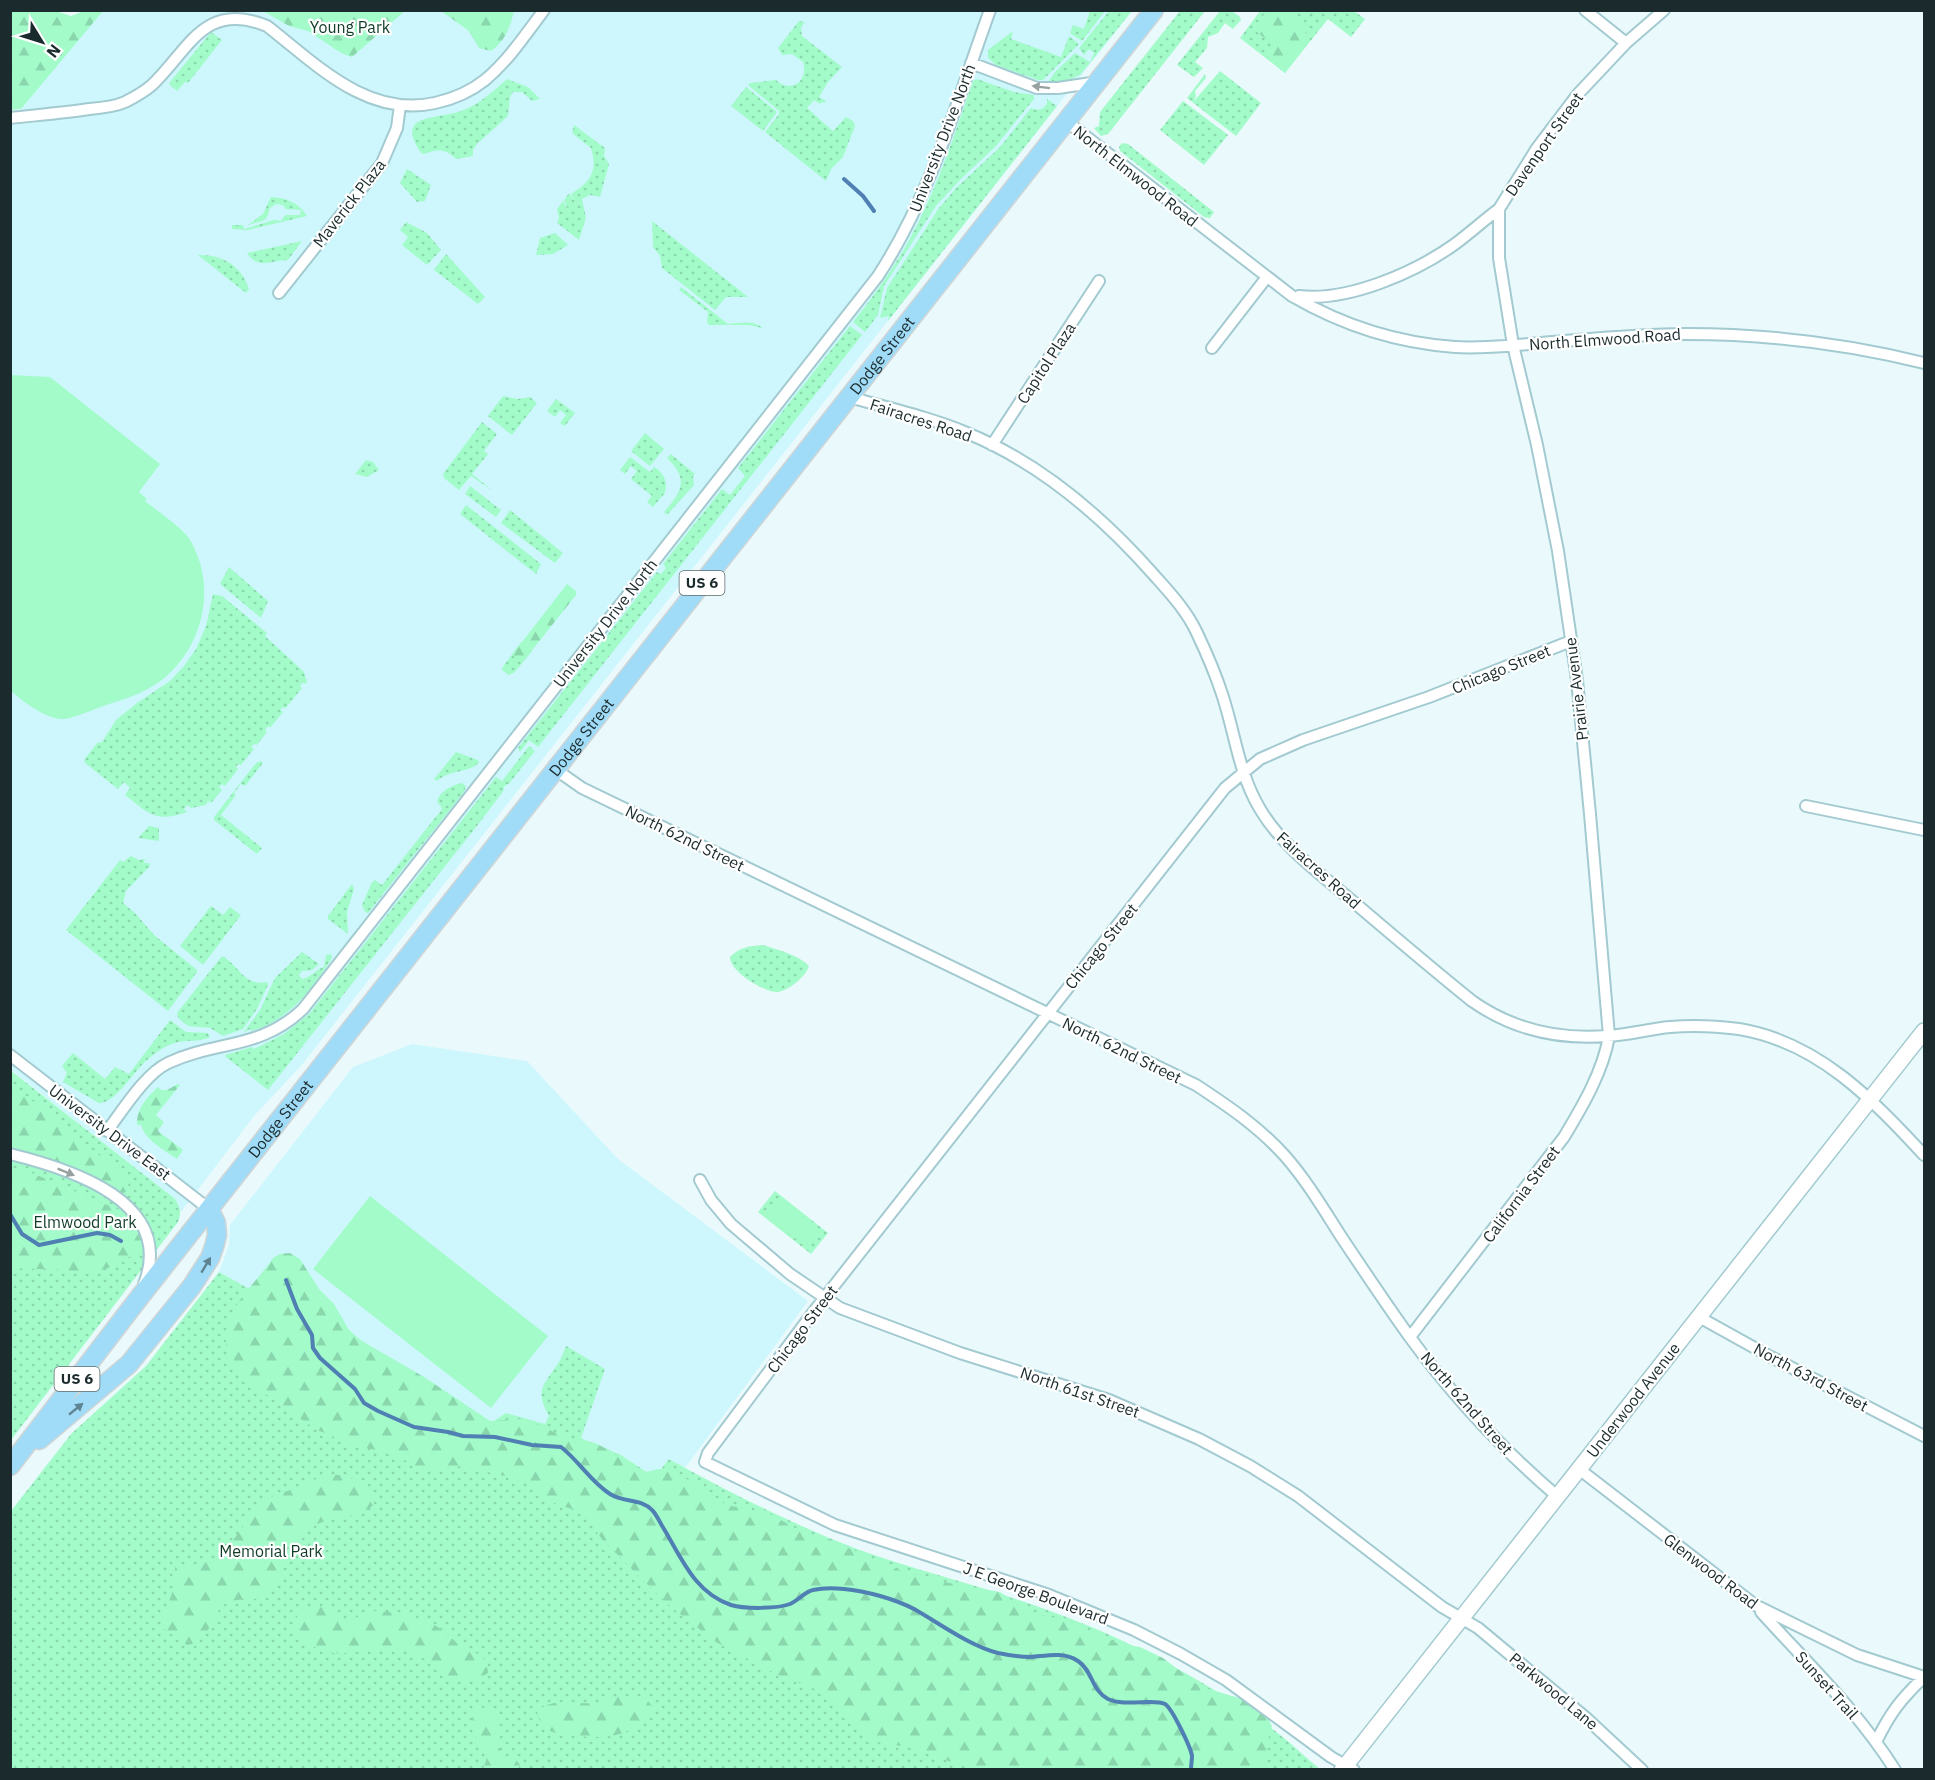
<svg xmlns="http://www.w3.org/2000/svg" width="1935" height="1780" font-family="'IBM Plex Sans',sans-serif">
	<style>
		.built { fill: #cef7fd }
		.green { fill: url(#green-dots) }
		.forest { fill: url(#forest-firs) }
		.pitch { fill: #a2fbc9 }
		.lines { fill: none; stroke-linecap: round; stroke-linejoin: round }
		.stream { stroke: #4f7fb3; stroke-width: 4 }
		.minor-casing { stroke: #a2cad0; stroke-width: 14 }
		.secondary-casing { stroke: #a2cad0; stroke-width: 18 }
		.trunk-casing { stroke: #d1d5d5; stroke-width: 21 }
		.minor { stroke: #fff; stroke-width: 10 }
		.secondary { stroke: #fff; stroke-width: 15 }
		.trunk { stroke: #a0dcf8; stroke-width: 18 }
		.oneway { fill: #98a0a0 }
		.oneway2 { fill: #5e8492 }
		.labels { text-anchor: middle; stroke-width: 4.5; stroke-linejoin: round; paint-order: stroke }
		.shield { fill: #fff; stroke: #5f6b6c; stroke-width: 1.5 }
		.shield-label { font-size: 15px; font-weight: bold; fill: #1b2b2d }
		.park-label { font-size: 16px; fill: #113d27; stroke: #fff }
		.street-label { font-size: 16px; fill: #1b2b2d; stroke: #fff }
	</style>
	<defs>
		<pattern id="green-dots" width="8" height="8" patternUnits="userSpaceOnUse" patternTransform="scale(1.5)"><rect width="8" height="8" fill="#a2fbc9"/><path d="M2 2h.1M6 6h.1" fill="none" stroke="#8bd7ad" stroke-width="1.8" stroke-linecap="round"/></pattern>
		<pattern id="forest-firs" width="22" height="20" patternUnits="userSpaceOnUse" patternTransform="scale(1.5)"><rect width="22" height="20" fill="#a2fbc9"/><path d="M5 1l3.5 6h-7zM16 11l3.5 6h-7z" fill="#8bd7ad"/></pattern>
	</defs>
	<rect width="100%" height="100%" fill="#eafafc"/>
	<path class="built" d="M99,11H1132L301,1066L254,1116L181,1212L174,1198L11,1070L10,123Z
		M412,1044L527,1061L618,1159L808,1301L685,1468L669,1459L658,1473L651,1475L621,1455L581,1438L491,1423L219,1272L229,1245L230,1225L353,1067Z"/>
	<path class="green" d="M1090,11H1105L1082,41L1070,33L1073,25L1084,29Z
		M1109,11H1132L1080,75L1063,83L1047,84L1055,72L1075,53L1090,62L1094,53L1089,49L1084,55L1079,48Z
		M1180,11H1205L1108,134L1101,136L1094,128L1099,126L1100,112Z
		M1220,11H1232L1240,17L1241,20L1233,29L1225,23L1218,33L1208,37L1207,48L1195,62L1203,68L1194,77L1177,65Z
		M1260,11H1354L1365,19L1351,37L1328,19L1285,73L1240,38Z
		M799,21L805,22L801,28L802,36L842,67L828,82L819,97L826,101L824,103L822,102L820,104L814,100L807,108L833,131L846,117L853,121L855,126L843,157L831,169L826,181L765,132L779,114V111L748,85L750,83L776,80C791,94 809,81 803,62L792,54L782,55L778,48Z
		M1013,31L1011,39L1061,57L1069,36L1079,44L1043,80H1038L996,65L988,58V50Z
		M211,32L222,40L188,83L185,82L177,91L169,84L170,82Z
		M1220,71L1261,103L1236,136L1187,98L1205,74L1206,78L1195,91L1196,96L1194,101Z
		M507,79L528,87L540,99L532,101L522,92H513L510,97L508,116L477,144L473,150V156L456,159C446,148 436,149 424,154L421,153C416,145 407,132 416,123C423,117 451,115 461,111C480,104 492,92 507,79Z
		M977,79L1014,92L1034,95V99L996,146L962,178L936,206L884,286L878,315L865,332L853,322C877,292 899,261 916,227C940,180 956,130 973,81Z
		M746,87L777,112L763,131L731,106Z
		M1047,99L1057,106L888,321L889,316L880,318L887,288L939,208L956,188L1000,147L1031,108C1039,111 1042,110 1047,104Z
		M1183,101L1228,135L1204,165L1160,130Z
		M574,125L605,148L604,156L609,164L600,197L590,195L582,199L586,218L579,240L557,223L559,218L557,209L563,201L569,212L564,200L569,193L576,203L571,194C591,182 598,171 591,148L572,133Z
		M1122,143L1128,144L1214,212L1210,218L1204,217L1120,151L1119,147Z
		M407,169L431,185L425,201L417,202L400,183Z
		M271,197C287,198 299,203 307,216L248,230L232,229V225H243L244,229L274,220L281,221L285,215H300L301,210L286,209L283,205L276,204L270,208C266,223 265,220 248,225L263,214Z
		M652,221L748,297H726L715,310L662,268L660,256L653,247Z
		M406,222L427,233L441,250L427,265L402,245L408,237L400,230Z
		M555,233L568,245L553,254L536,255L540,238Z
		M302,241L288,260C273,260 257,270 247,253Z
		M446,254L485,297L478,304L434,270Z
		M198,255C222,254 242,266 249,289L246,293Z
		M681,287L728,324C741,323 752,320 763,328L749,325H709L707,322L708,312L679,290Z
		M850,326L862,335L538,747L529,740L520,752L518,748L657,572L661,574L666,568L663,564L722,489L730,495L745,476L738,468Z
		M503,396L517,399L530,397L537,403L512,435L488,416Z
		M556,399L575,413L565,426L560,423L566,415L560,410L555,417L547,411Z
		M482,422L497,434L484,451L488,454L472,474L493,491L471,476L459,490L444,478L443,474Z
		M645,433L664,449L650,466L631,451Z
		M671,454L695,474L693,476L694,485L667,515L664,512C681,492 690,480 667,458Z
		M630,457L650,472L654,467C664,473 668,482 665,493L653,507L647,502L652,496L631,479L637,471L631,466L625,474L620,470Z
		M366,460L373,462L379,470L367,477L355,474Z
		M470,486L501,510L496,517L465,494Z
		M466,505L541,564L536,574L460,514Z
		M510,510L563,553L555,563L501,523Z
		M229,567L268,601L261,618L220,584Z
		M213,594L222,596L267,633L265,636L304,672L307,682L305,684L302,683L300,686L302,688L285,709L283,707L280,710L283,712L270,728L268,726L265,730L267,732L257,745L254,744L251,747L254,749L241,765L238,764L236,767L238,769L225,786L222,784L219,787L222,790L211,803L208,801L206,805L191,808L187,805L184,809L187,812C156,823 149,814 125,795L130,788L124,782L118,789L85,763L84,760L97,743L102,742L116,720L137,703L170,681L184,666L196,649L206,626Z
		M521,642L532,651L515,672L509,675L503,671L502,668Z
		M529,746L535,751L508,785L507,784L503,788L504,790L480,822L268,1090L226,1057L225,1055L252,1047L254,1049L284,1034L309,1014L496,777L502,781Z
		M456,752L478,760L479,763C467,773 449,770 437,781L434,779Z
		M261,761L263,763L245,786L241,784L234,793L236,795L221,815L262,848L257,854L214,820V817L256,763Z
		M462,783L466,786L464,792L368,913L365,912L362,905L372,882L375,880L382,885L442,809L437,801C440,791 452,785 462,783Z
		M149,826L159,828V841L138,838Z
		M131,856L139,860L145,859L144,863H149L150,866L126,891L123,903L135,913L154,935L197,970V972L168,1011L66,930L120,860L123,862Z
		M352,884L354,889L347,912L348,934L328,919V916Z
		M211,906L223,915L230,907L241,915L203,965L180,946Z
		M763,945C778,950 797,954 809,966C806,976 789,991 777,992C764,992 730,972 730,957C740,947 749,946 763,945Z
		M302,952L319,964L312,970L302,971L299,975L302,979C312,977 316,969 324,967L326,955L331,954L332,958C312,990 288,1021 251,1031L250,1029L243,1033L260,1010L275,978Z
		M222,956C239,965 244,987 267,982L268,985L257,1009L243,1029L223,1036L210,1028L188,1026L178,1018L177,1013Z
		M170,1020L186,1032L208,1033L210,1037C201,1042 189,1040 179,1042C167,1044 155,1053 146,1061C133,1072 116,1103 99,1103L63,1082L67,1073L62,1066L73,1053L105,1079L115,1067L129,1074Z
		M10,1070L174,1198C180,1205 182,1213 178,1222L11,1440Z
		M775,1191L828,1233L811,1254L758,1212Z
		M219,1272L491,1423L506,1413L545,1424L549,1416C536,1392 541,1388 555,1368C560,1362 563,1353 566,1346L605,1369L581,1438L621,1455L651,1475L658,1473L669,1459C730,1493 792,1524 857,1549C917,1571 979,1585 1039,1607C1123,1636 1207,1680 1279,1734C1293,1745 1306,1758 1320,1769L11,1770V1511L71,1434L146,1366Z"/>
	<path class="forest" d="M11,10L56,11L71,16L84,11H103L21,109L11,110Z
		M263,11H405L352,57L341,53L308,31L289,26Z
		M441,11H514C510,28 505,41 491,51L479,48L469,31Z
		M1267,11H1296L1297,16L1304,20L1307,44L1285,73L1269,60L1267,53L1273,45L1256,31V24Z
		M567,584L576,591V595L522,663L512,655Z
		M10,1084L62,1123L75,1138L102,1157L117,1164L123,1171L128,1182L129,1190L123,1193L66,1174L11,1161Z
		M178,1084L180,1085L156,1115L164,1122L158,1131L183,1150L177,1159C164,1150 145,1140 141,1125H137C136,1109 147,1097 158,1087L161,1090H167Z
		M10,1169L25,1170L124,1212L139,1230L143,1247L137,1248V1253L108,1268L90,1274L65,1270L11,1268Z
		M290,1253L300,1259L319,1289L334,1304L349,1330L362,1341L424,1377L490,1421L519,1419L534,1423L572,1440L595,1443L609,1450L633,1466L646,1472L658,1469H671L727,1505L772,1515L811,1537L828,1539L899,1570L949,1583L1000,1592L1030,1613L1067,1620L1119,1644L1140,1647L1163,1658L1199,1686L1242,1699L1266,1715L1272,1726L1267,1744L1265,1769H972L908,1747L871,1741L823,1692L780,1676L716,1642L666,1603L601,1538L588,1519L572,1509L558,1505L540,1494L532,1485L513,1478L462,1466L430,1470L416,1466L390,1453L353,1445L315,1429L239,1375C231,1368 228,1361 227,1351C220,1310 252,1289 273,1258L280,1254Z
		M343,1475C360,1482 370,1484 374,1504C363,1517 347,1515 332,1519C297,1528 282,1547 281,1581C277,1585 272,1592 267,1595C254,1603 237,1596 225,1604C210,1614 212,1641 187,1645L164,1629C160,1610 171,1604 173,1588C174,1578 172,1573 177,1564C227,1575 235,1523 269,1499C279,1491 292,1491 303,1486C310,1483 317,1477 324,1476C330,1474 337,1475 343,1475Z
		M319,1606C332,1608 333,1616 342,1620C352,1623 364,1612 373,1611C392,1610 429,1619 444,1631C449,1635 453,1640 458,1644C471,1653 489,1653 488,1673C452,1698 438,1660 407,1650C372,1640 338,1669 305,1640C299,1635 294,1629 294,1621L302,1610Z
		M620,1695L646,1699L653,1707C645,1721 632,1731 616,1735C602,1739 558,1737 546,1729C540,1725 539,1718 537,1712C551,1696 578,1705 597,1703C604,1702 612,1698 620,1695Z
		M486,1707L497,1715L500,1735L499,1747L504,1757L513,1756L520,1765L518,1769H483L487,1758L474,1733L472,1718L477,1710Z"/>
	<path class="pitch" d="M11,375L50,377L160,464L139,492L147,499L145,501C156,510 184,529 190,540C217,585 204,646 163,679C147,692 128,698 109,704C100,707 70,720 62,719C44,718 24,702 11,691Z
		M370,1196L548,1336L491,1408L313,1269Z
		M781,1199L819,1229L805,1246L767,1217Z"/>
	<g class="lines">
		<path class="stream" d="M844,179L863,196L874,211
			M10,1214L22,1234L39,1245L97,1233L110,1235L121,1241
			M286,1280L297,1309L312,1335L313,1348L320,1358L355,1389L364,1403L378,1411L414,1427L448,1432L463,1436L495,1437L532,1445L561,1447C579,1461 591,1482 610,1494C624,1503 641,1498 652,1510C657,1515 660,1523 664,1529C682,1559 695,1593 731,1605C744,1609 777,1609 790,1604C798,1601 804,1592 813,1590C822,1588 834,1588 844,1589C866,1591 895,1599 914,1609C939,1623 970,1646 998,1653C1008,1655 1019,1657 1030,1657C1046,1656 1063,1651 1078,1661C1093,1671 1091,1690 1108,1699C1125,1707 1154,1698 1165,1704C1172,1708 1191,1748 1192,1756C1192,1760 1191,1765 1191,1770"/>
		<g class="minor-casing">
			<path id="minor" d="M1585,10L1626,43
				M971,63L1037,88H1058L1098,82
				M10,118C37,115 63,113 89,109C101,108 114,107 125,102C135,97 144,92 152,85C189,50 204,0 267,26C316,64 367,118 435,103C453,99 470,92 485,80C508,61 526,34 544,10
				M1066,121L1292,296C1342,325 1398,343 1455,347C1484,349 1513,345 1541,343C1590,339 1638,334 1686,334C1765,334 1848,344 1924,363
				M279,293L382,163L397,128L400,105
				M1299,296C1348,302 1416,272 1455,244C1470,233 1484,220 1499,209
				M1212,348L1267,277
				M849,397C888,408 929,417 967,433C1040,463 1102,516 1154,575C1170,593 1187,611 1197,633C1207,654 1216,675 1223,697C1235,734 1239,774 1260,809C1281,845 1318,872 1350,899C1390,933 1431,968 1472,1001C1512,1029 1558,1040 1607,1036C1628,1035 1649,1029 1670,1027C1692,1025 1716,1026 1739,1029C1818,1042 1872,1099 1924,1155
				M992,445L1099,281
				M555,769L582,788L1196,1085C1228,1106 1259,1127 1285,1156C1307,1181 1324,1210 1342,1238C1364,1271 1386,1304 1409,1336C1452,1395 1502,1449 1557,1496
				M1806,806L1924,830
				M10,1055L209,1209
				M107,1131C123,1110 145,1074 168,1063C217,1040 260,1050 303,1009L878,276C931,195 957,101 990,10
				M10,1154C71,1169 176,1202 144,1284
				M700,1180L711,1200L731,1224L790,1274L840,1308L960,1353L1109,1400L1199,1439L1250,1466L1298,1496L1442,1607L1478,1628L1585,1717L1642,1770
				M1699,1317L1771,1357L1924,1436
				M1410,1337L1564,1137C1582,1107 1603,1072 1609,1036L1590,814L1577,680L1558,551L1537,445L1513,345L1499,258V209L1537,148L1578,94L1626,43L1664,10
				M1579,1469L1755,1605L1857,1655L1924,1677
				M1761,1612C1807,1663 1858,1711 1895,1770
				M1876,1742C1890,1713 1901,1699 1924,1677
				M1354,1770L1331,1757L1226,1680L1181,1654L1134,1630L1049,1595L835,1525L705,1462L708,1453L815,1310L1225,788L1260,759L1303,740L1429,697L1571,641"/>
		</g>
		<g class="secondary-casing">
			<path id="secondary" d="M1342,1770L1924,1031"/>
		</g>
		<g class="trunk-casing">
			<g id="trunk">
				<path d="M39,1440L129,1364L192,1286L210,1258L214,1247L217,1235L216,1223L209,1209"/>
				<path id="s1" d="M10,1466L139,1298L1154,10"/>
			</g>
		</g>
		<use href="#minor" class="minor"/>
		<use href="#secondary" class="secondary"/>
		<use href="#trunk" class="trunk"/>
	</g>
	<defs><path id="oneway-solid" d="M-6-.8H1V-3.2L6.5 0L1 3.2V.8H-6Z" transform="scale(1.5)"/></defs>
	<g class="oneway">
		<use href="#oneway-solid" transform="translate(1041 87) rotate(-173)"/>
		<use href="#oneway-solid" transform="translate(66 1172) rotate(22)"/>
	</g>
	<g class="oneway2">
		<use href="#oneway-solid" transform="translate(206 1265) rotate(-59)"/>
		<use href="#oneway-solid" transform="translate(76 1409) rotate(-39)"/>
	</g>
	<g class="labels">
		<g class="shield">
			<rect x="679.5" y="571" width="45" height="24" rx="4.5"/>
			<rect x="54.5" y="1367" width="45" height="24" rx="4.5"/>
		</g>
		<g class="shield-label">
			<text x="702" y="588">US 6</text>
			<text x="77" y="1384">US 6</text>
		</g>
		<g class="park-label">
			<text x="350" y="33">Young Park</text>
			<text x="85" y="1228">Elmwood Park</text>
			<text x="271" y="1557">Memorial Park</text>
		</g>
		<g class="street-label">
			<text transform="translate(942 138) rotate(-69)" y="6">University Drive North</text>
			<text transform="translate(1544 144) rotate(-55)" y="6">Davenport Street</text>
			<text transform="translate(1136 176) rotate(38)" y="6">North Elmwood Road</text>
			<text transform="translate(349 203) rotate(-52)" y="6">Maverick Plaza</text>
			<text transform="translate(1605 339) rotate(-4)" y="6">North Elmwood Road</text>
			<text dy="6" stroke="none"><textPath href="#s1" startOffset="1412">Dodge Street</textPath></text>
			<text transform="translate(1046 363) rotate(-57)" y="6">Capitol Plaza</text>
			<text transform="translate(921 420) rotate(18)" y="6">Fairacres Road</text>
			<text transform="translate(605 623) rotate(-52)" y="6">University Drive North</text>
			<text transform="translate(1501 669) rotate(-22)" y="6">Chicago Street</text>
			<text transform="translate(1576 689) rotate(-97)" y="6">Prairie Avenue</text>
			<text dy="6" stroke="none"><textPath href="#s1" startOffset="926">Dodge Street</textPath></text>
			<text transform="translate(685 838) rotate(26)" y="6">North 62nd Street</text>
			<text transform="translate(1319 870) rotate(42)" y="6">Fairacres Road</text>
			<text transform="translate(1101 946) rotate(-51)" y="6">Chicago Street</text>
			<text transform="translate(1122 1050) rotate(26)" y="6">North 62nd Street</text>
			<text dy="6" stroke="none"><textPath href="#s1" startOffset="440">Dodge Street</textPath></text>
			<text transform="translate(110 1132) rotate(37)" y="6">University Drive East</text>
			<text transform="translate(1521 1194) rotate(-53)" y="6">California Street</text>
			<text transform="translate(802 1329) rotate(-53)" y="6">Chicago Street</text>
			<text transform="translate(1811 1377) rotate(28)" y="6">North 63rd Street</text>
			<text transform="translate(1080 1392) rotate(19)" y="6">North 61st Street</text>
			<text transform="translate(1633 1400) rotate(-52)" y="6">Underwood Avenue</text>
			<text transform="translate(1467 1403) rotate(49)" y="6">North 62nd Street</text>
			<text transform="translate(1711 1571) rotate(37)" y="6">Glenwood Road</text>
			<text transform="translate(1036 1593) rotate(20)" y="6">J E George Boulevard</text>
			<text transform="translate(1827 1685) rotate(48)" y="6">Sunset Trail</text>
			<text transform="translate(1554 1691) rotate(40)" y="6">Parkwood Lane</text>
		</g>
	</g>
	<rect width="1935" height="1780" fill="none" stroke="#1b2b2d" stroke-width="24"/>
	<g transform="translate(42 42) rotate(128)" stroke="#ffffff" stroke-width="4.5" paint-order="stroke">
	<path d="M0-4.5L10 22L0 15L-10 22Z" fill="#1b2b2d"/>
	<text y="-9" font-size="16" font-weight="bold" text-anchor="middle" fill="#1b2b2d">N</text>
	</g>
</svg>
